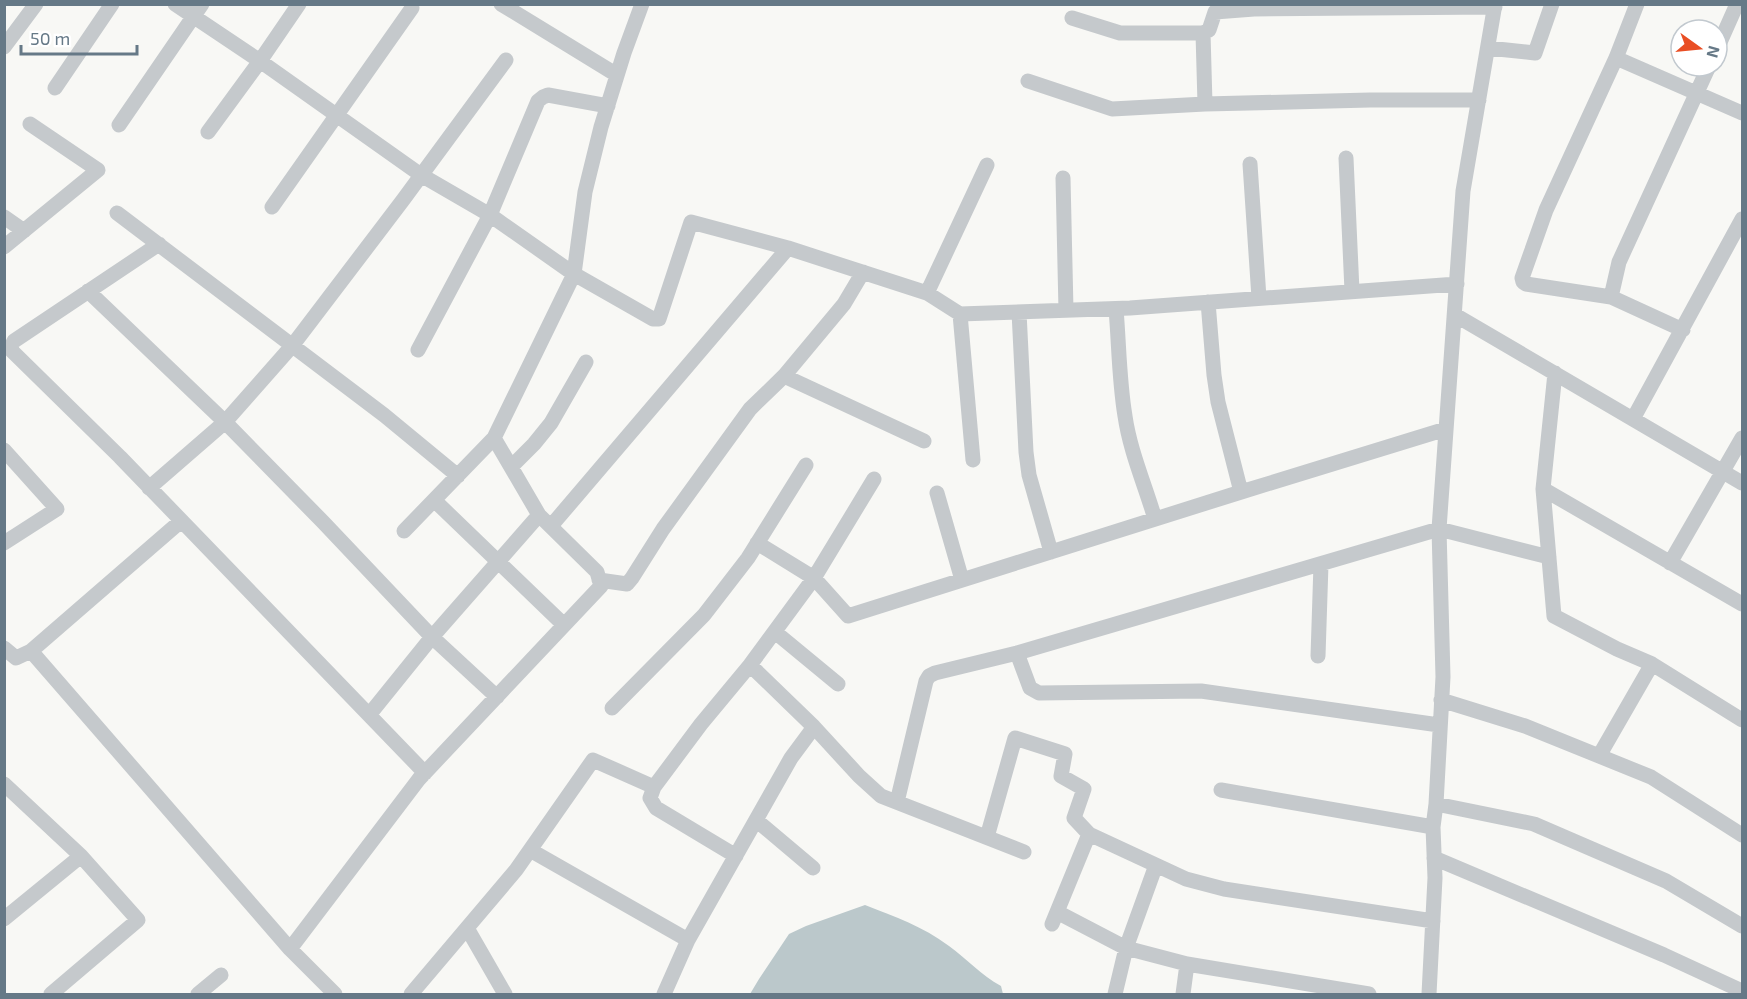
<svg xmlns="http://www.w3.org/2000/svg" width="1747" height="999" font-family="'Exo 2',sans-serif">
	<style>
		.water { fill: #bbc8cb }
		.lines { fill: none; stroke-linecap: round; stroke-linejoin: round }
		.minor { stroke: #c5c9cc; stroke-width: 15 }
	</style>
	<rect width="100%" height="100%" fill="#f8f8f5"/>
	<path class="water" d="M865,905C896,917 922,926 949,946C967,959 981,975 1001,986L1003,994H750L759,979L789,934L806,926Z"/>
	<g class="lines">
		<path class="minor" d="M175,4L260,61L421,175L490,215L574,274L653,319H659L691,222L788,248L927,293L960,314L1130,308L1457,284
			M501,4L617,75
			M1072,18L1120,33H1203L1209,30L1215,12L1254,9L1495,7
			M1203,33L1205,104
			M4,47L36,4
			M1488,48L1535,53L1552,4
			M1717,49L1737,4
			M1616,58L1742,113
			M1028,81L1112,109L1205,104L1370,100H1479
			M55,88L112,4
			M119,125L202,4
			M208,132L260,61L299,4
			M1346,158L1352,291
			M1250,164L1259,298
			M1063,178L1066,310
			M272,207L412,8
			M117,213L384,415L458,476
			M4,217L24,231
			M159,244L14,341L11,347L12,351L120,457L425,773
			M4,247L98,170L30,124
			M88,291L225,422L323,522L432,637L497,697
			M927,293L987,165
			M1611,297L1526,284L1523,282L1522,278L1546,210L1616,58L1637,4
			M1208,302L1214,375L1218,402L1241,492
			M1116,309C1119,344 1119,380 1125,416C1130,451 1145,485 1155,519
			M1019,312L1026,452L1029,475L1051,552
			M960,314L973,460
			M1455,315L1742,483
			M1683,330L1611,297L1619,262L1709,66
			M418,350L490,215L538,101L543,97L548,95L608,106
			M1555,373L1543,489L1554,616L1617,649L1652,664L1742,720
			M784,376L924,441
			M1633,419L1742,219
			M4,450L57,509L4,543
			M511,467L534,444L551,423L586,362
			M149,488L225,422L292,346L403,200L506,60
			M1543,489L1742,604
			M937,493L962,580
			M434,500L564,625
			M551,526L788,248
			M404,531L494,438
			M757,543L814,578L848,616L1241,492L1446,429
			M1670,563L1742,438
			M599,580L627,584L632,578L663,529L750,409L784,376L844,304L863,272
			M775,632L838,684
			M4,648L16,658L31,651L181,521
			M31,651L290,949L335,994
			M1017,653L1030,688L1039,693L1201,691L1439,725
			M1318,656L1321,564
			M750,665L814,727L859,776L881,796L1024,852
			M1441,700L1525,726L1651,777L1742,835
			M612,708L704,615L748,558L806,465
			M369,715L432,637L539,515
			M1599,756L1652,664
			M4,784L81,856L138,920L51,994
			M1221,790L1433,827
			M897,802L926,681L929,676L935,673L1017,653L1439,529L1549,557
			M1436,804L1534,824L1666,881L1742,926
			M756,820L813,868
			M987,837L1015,738L1065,754L1061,776L1084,789L1074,818L1089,834L1186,879L1224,889L1433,921
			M530,850L688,940
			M736,856L656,808L650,798L654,787L701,724L750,665L814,578L874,479
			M1434,858L1664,955L1742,991
			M1057,912L1126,948L1187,964
			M4,919L81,856
			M1052,924L1089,834
			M467,928L505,994
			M290,949L419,779L601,586L597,572L539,515L494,438L574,274L585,192L601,127L624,53L642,4
			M198,994L221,975
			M411,994L516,870L593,760L654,787
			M664,994L688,940L791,758L814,727
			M1115,994L1126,948L1156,865
			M1183,994L1187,964L1369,994
			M1429,994L1435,878L1433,827L1436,804L1443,677L1439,529L1463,191L1495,4"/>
	</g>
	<rect width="1747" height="999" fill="none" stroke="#667987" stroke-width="12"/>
	<g transform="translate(1699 48) rotate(105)"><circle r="28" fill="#ffffff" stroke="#c2c9cf" stroke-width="1.5"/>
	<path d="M0-4.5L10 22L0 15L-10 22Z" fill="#e94e24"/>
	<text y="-9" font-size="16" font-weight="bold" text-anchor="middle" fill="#667987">N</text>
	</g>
	<path d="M21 45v9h116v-9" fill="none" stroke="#667987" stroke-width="3"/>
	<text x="30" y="45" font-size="18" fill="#667987" stroke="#ffffff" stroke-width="4.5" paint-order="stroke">50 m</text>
</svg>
